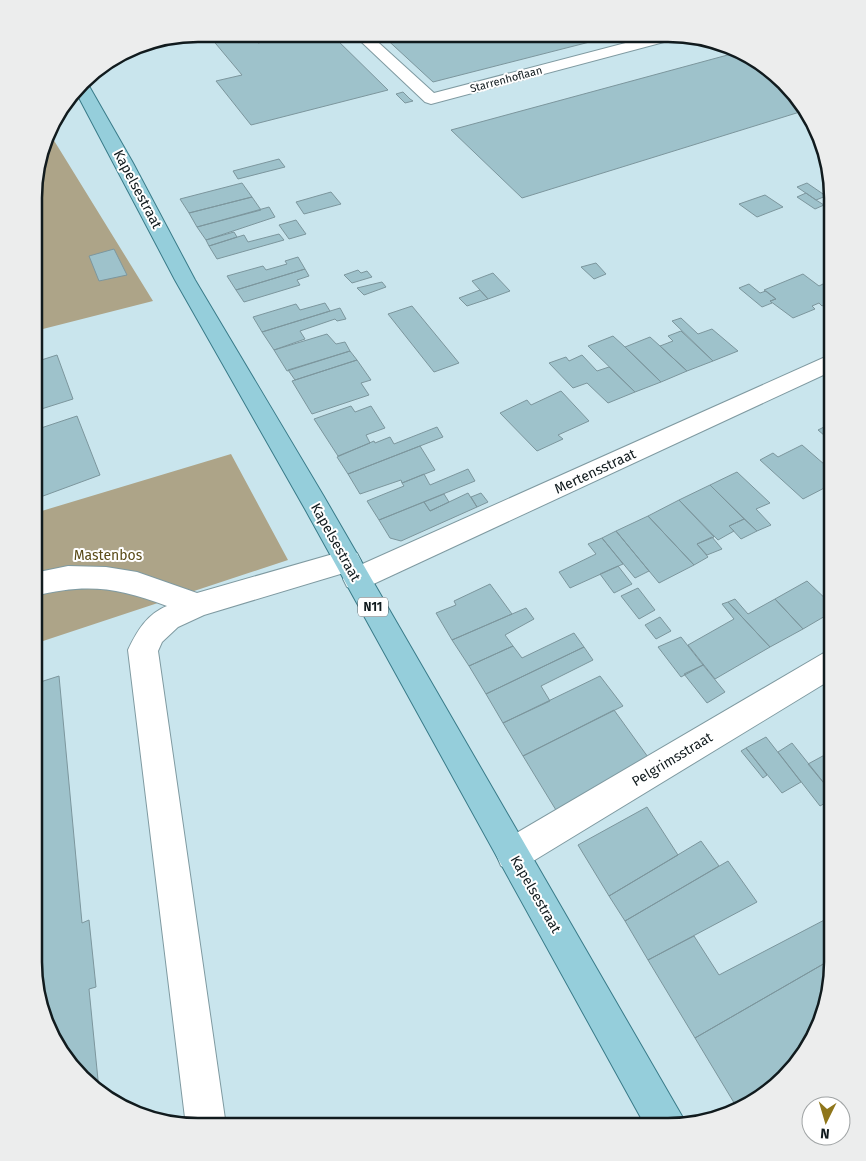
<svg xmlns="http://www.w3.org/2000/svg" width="866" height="1161" font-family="'Fira Sans',sans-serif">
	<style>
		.forest { fill: #ada488 }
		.building { fill: #9ec2cb; stroke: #7c969d }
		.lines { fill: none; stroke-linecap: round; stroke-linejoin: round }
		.minor-casing { stroke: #7f9aa1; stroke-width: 2 }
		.major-casing { stroke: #397b89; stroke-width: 2 }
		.minor { fill: #fff; fill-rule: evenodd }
		.major { fill: #95cedb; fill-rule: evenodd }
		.labels { text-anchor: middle; stroke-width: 4; stroke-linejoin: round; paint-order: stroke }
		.far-street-label { font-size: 11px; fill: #111b1e; stroke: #fff }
		.shield { fill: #fff; stroke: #585f62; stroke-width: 1 }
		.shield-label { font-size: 12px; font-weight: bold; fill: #111b1e }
		.street-label { font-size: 14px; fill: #111b1e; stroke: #fff }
		.park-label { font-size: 14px; fill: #5b4c19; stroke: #fff }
		.rim { fill: none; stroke: #111b1e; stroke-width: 2.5 }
	</style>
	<rect width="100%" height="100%" fill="#c9e5ed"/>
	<path class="forest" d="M50,134L153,301L35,331V177Z
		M231,454L288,560L34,644L35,513Z"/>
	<path class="building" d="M232,34H250L258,43L300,34H331L388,90L251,125L216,81L242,75L211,38Z
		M381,34L617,35L433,82Z
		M735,53L759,62L803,111L522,198L451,130Z
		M403,92L410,99L413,101L405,103L396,94Z
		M279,159L285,167L238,179L233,171Z
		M242,183L252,197L189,213L180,199Z
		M807,183L826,196L816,200L797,187Z
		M331,192L341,204L304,214L296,202Z
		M806,193L816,200L824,205L815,209L797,197Z
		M765,195L783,207L757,217L739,204Z
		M252,197L261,210L197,227L189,213Z
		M269,207L275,217L206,240L197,227Z
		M296,220L306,234L289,239L279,225Z
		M234,232L237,237L209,246L206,240Z
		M279,234L284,240L217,259L209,246L244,235L248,242Z
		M114,249L127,275L99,281L89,256Z
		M298,257L305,269L236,290L227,276L263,266L266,270L287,264L285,261Z
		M596,263L606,274L594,279L581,267Z
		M305,269L309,276L297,280L300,285L244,302L236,290Z
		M358,270L361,273L367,271L372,277L352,283L344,275Z
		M493,273L510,291L488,299L472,281Z
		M803,274L819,286L827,282L832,286V301L822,306L819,303L812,306L815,309L793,318L770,301L776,299L764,290Z
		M382,282L386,287L364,295L357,288Z
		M749,284L760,293L766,291L776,299L770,301L772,303L762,307L739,288Z
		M480,290L488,299L467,306L459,298Z
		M325,303L330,311L262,332L253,317L296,304L300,310Z
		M412,306L459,363L434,372L388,314Z
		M340,308L346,319L337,321L335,319L300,331L305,339L274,350L262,332Z
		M681,318L698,334L712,329L738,351L713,361L672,321Z
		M681,331L682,332L713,361L687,371L660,346L673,341L668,336Z
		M327,334L336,344L345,342L350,351L287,371L274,350Z
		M613,336L625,347L661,382L635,392L588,346Z
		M650,337L660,346L687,371L661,382L625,347Z
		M350,351L357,360L295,380L288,370Z
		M57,355L73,399L35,411V362Z
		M582,355L597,371L609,367L635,392L608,403L587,383L573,388L549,363L566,357L569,361Z
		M357,360L371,380L361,383L369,395L312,414L292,381Z
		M561,391L589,421L558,435L563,439L537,451L500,413L527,400L531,405Z
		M351,406L355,412L371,406L385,428L366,435L370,443L338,456L314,419Z
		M77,416L100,475L35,499V430Z
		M832,423V442L818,430Z
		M437,427L443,437L348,474L337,457L374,441L375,443L390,437L394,444Z
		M802,445L832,471V484L803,499L760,460L773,453L778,457Z
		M420,446L435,470L402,483L401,480L360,494L348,474Z
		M468,469L475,481L379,520L367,501L404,486L402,483L424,474L430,485Z
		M737,472L770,503L756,509L771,525L757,531L710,485Z
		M710,485L744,519L729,526L734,531L718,540L679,500Z
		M468,493L477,507L401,541L390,538L379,520L424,502L430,511Z
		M481,493L488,502L477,507L471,497Z
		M444,494L449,502L430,511L424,502Z
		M679,500L714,537L697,544L708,557L694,565L648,516Z
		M648,516L694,565L659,583L616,531Z
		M744,519L757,531L741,539L729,526Z
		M616,531L649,571L635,578L602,538Z
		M712,537L722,549L707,555L697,544Z
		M602,538L623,564L570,588L559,572L596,554L588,544Z
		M618,566L632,584L614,593L600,574Z
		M807,581L832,605V612L803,629L775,599Z
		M490,584L512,614L452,640L436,613L456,605L454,601Z
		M638,588L655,610L639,619L621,596Z
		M735,599L748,614L775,599L803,629L770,647L728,602Z
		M728,602L770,647L715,679L688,645L734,619L722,604Z
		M526,608L534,619L505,635L513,646L469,666L452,640Z
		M660,617L671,631L656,639L645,625Z
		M574,633L584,647L486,694L469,666L513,646L522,658Z
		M681,637L703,665L681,677L658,647Z
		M584,647L593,660L541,686L550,701L503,723L486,694Z
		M703,665L725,692L707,703L684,674Z
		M59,676L82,923L89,920L96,987L89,989L99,1090L51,1036L34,963V684Z
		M600,676L623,706L523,756L503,723Z
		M614,710L653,764L559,815L523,756Z
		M766,737L801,782L782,793L746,748Z
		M792,743L832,793V799L820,806L778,752Z
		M746,748L767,775L763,778L741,751Z
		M832,751V793L808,764Z
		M647,807L678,855L609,896L578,845Z
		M701,841L719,866L625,921L609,896Z
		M728,861L757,902L648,960L625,921Z
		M832,916V959L695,1038L648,960L694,936L719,975Z
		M832,959V973L804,1054L766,1088L736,1106L695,1038Z
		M766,1088L741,1110H739L736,1106Z"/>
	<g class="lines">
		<g class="minor-casing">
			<path id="minor" d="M353,34H369L434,93L656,35H681L679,38L431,104L425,102Z
				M832,354V371L367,587L357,590L347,587L343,579L347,572L204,615L178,627L162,642L158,651L226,1126H186L128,650C137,631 147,614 167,606C117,587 86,583 34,596V573L68,566L106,567L137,572L197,593L347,550L357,553L361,561L358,566Z
				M832,650V679L525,866L513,871L501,866L496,854L501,842L822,654Z"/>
		</g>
		<g class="major-casing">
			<path id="major" d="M84,82L89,86L133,163L195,280L323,495L686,1123L668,1127H646L305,509L175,280L76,92Z"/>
		</g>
		<use href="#minor" class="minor"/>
		<use href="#major" class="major"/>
	</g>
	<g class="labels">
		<g class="far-street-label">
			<text transform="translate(506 79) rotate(-15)" y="4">Starrenhoflaan</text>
		</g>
		<rect class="shield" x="358" y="597.5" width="30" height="19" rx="4"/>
		<g class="shield-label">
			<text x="373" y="611">N11</text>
		</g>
		<g class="street-label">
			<text transform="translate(138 189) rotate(62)" y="5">Kapelsestraat</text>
			<text transform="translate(595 471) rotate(-25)" y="5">Mertensstraat</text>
			<text transform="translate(336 542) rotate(61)" y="5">Kapelsestraat</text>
			<text transform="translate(672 759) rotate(-31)" y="5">Pelgrimsstraat</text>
			<text transform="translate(536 894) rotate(60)" y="5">Kapelsestraat</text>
		</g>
		<g class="park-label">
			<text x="108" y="560">Mastenbos</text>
		</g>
	</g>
	<path d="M0 0H866V1161H0ZM198 42H668A156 156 0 0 1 824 198V962A156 156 0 0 1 668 1118H198A156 156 0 0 1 42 962V198A156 156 0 0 1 198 42Z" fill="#eceded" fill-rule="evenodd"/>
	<path class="rim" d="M198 42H668A156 156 0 0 1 824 198V962A156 156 0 0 1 668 1118H198A156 156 0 0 1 42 962V198A156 156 0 0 1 198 42Z"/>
	<g transform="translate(826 1121) rotate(185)"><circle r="24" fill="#ffffff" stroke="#a0a4a5"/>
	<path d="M0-4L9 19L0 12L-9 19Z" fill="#8f761b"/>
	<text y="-8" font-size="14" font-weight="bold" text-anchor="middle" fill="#111b1e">N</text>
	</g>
</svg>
